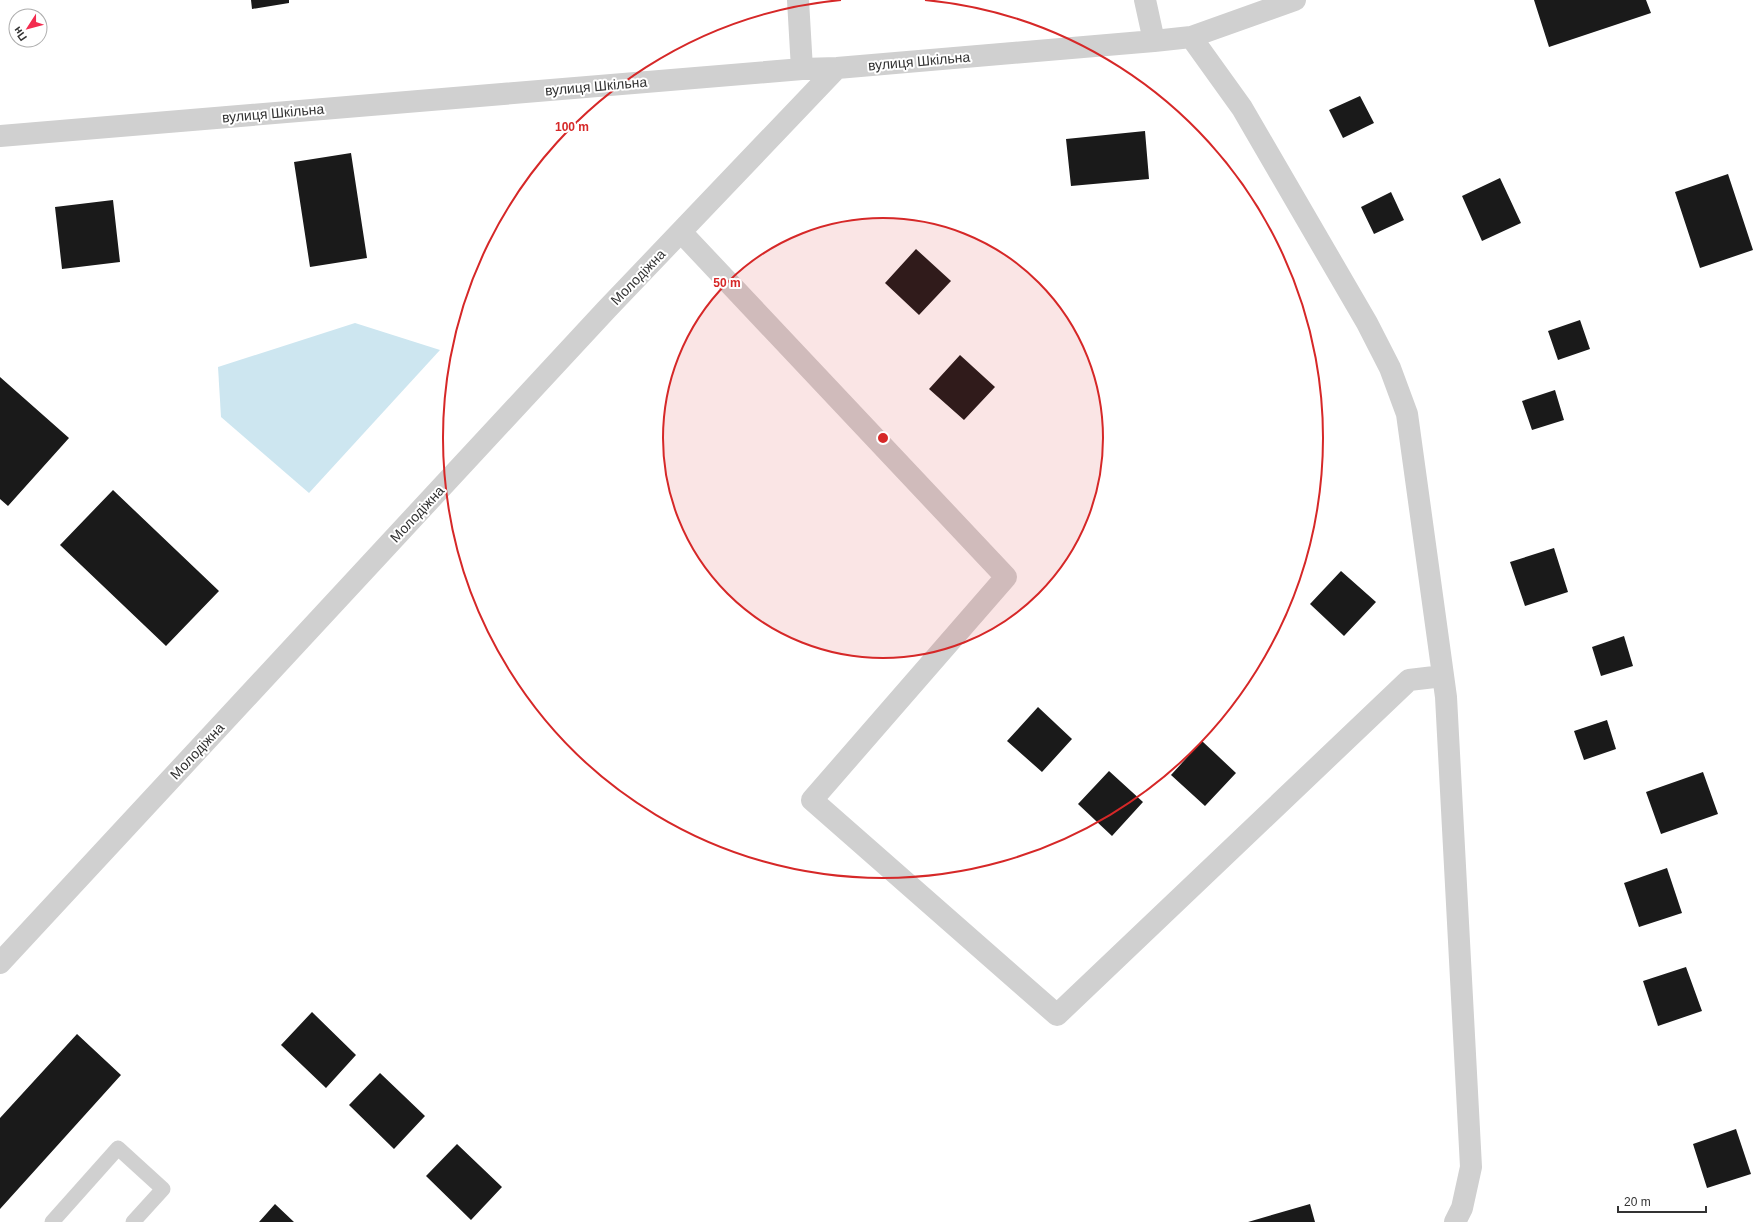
<svg xmlns="http://www.w3.org/2000/svg" width="1754" height="1222" font-family="Arial,sans-serif">
	<style>
		.water { fill: #cde6f0 }
		.building { fill: #1a1a1a }
		.lines { fill: none; stroke-linecap: round; stroke-linejoin: round }
		.lane { stroke: #d0d0d0; stroke-width: 15 }
		.street { stroke: #d0d0d0; stroke-width: 22 }
		.ring { fill: none; stroke: #d62828; stroke-width: 2 }
		.labels { text-anchor: middle; stroke-width: 4; stroke-linejoin: round; paint-order: stroke }
		.street-label { font-size: 14px; fill: #333; stroke: #fff }
		.centre { fill: #d62828; stroke: #fff; stroke-width: 2 }
		.ring-label { font-size: 12px; text-anchor: middle; font-weight: bold; fill: #d62828; stroke: #fff; stroke-width: 4; stroke-linejoin: round; paint-order: stroke }
	</style>
	<rect width="100%" height="100%" fill="#fff"/>
	<path class="water" d="M355,323L440,350L309,493L221,417L218,367Z"/>
	<path class="building" d="M251,0H289V3L252,9Z
		M1534,0H1646L1651,13L1549,47Z
		M1360,96L1374,123L1343,138L1329,110Z
		M1145,131L1149,179L1071,186L1066,139Z
		M351,153L367,258L310,267L294,162Z
		M1728,174L1753,250L1700,268L1675,192Z
		M1500,178L1521,223L1482,241L1462,196Z
		M1391,192L1404,220L1374,234L1361,207Z
		M113,200L120,262L62,269L55,207Z
		M916,249L951,281L919,315L885,283Z
		M1580,320L1590,349L1558,360L1548,331Z
		M960,355L995,387L964,420L929,389Z
		M0,377L69,438L8,506L0,499Z
		M1555,390L1564,420L1532,430L1522,401Z
		M113,490L219,591L166,646L60,545Z
		M1554,548L1568,592L1525,606L1510,562Z
		M1341,571L1376,602L1344,636L1310,604Z
		M1624,636L1633,666L1601,676L1592,647Z
		M1038,707L1072,739L1042,772L1007,741Z
		M1607,720L1616,749L1584,760L1574,731Z
		M1202,741L1236,773L1205,806L1171,775Z
		M1109,771L1143,802L1112,836L1078,804Z
		M1703,772L1718,814L1661,834L1646,792Z
		M1667,868L1682,913L1639,927L1624,883Z
		M1686,967L1702,1011L1658,1026L1643,981Z
		M312,1012L356,1055L326,1088L281,1045Z
		M77,1034L121,1075L0,1209V1118Z
		M380,1073L425,1116L394,1149L349,1105Z
		M1736,1129L1751,1174L1707,1188L1693,1144Z
		M457,1144L502,1187L471,1220L426,1176Z
		M275,1204L294,1222H259Z
		M1310,1204L1315,1222H1248Z"/>
	<g class="lines">
		<path class="lane" d="M52,1222L118,1148L163,1189L133,1222"/>
		<path class="street" d="M798,0L802,69
			M1145,0L1154,41
			M1191,37L1242,108L1367,323L1390,368L1407,414L1446,697L1471,1167L1462,1208L1455,1222
			M0,136L802,69L837,68L1154,41L1191,37L1295,0
			M681,232L1006,577L812,800L1057,1015L1409,680L1443,676
			M0,963L606,310L837,68"/>
	</g>
	<circle cx="883" cy="438" r="220" fill="#d62828" fill-opacity=".12"/>
	<g class="ring">
		<circle cx="883" cy="438" r="220"/>
		<path d="M925 0A440 440 0 1 1 841 0"/>
	</g>
	<g class="labels">
		<g class="street-label">
			<text transform="translate(919 61) rotate(-5)" y="5">вулиця Шкільна</text>
			<text transform="translate(596 86) rotate(-5)" y="5">вулиця Шкільна</text>
			<text transform="translate(273 113) rotate(-5)" y="5">вулиця Шкільна</text>
			<text transform="translate(638 277) rotate(-46)" y="5">Молодіжна</text>
			<text transform="translate(417 514) rotate(-47)" y="5">Молодіжна</text>
			<text transform="translate(197 751) rotate(-47)" y="5">Молодіжна</text>
		</g>
	</g>
	<circle cx="883" cy="438" r="6" class="centre"/>
	<g class="ring-label">
		<text x="572" y="131">100 m</text>
		<text x="727" y="287">50 m</text>
	</g>
	<g transform="translate(28 28) rotate(234)"><circle r="19" fill="#ffffff" stroke="#adadad"/>
	<path d="M0-3L7 15L0 10L-7 15Z" fill="#f32c4f"/>
	<text y="-6" font-size="11" font-weight="bold" text-anchor="middle" fill="#333333">Пн</text>
	</g>
	<path d="M1618 1206v6h88v-6" fill="none" stroke="#333333" stroke-width="2"/>
	<text x="1624" y="1206" font-size="12" fill="#333333" stroke="#ffffff" stroke-width="3" paint-order="stroke">20 m</text>
</svg>
